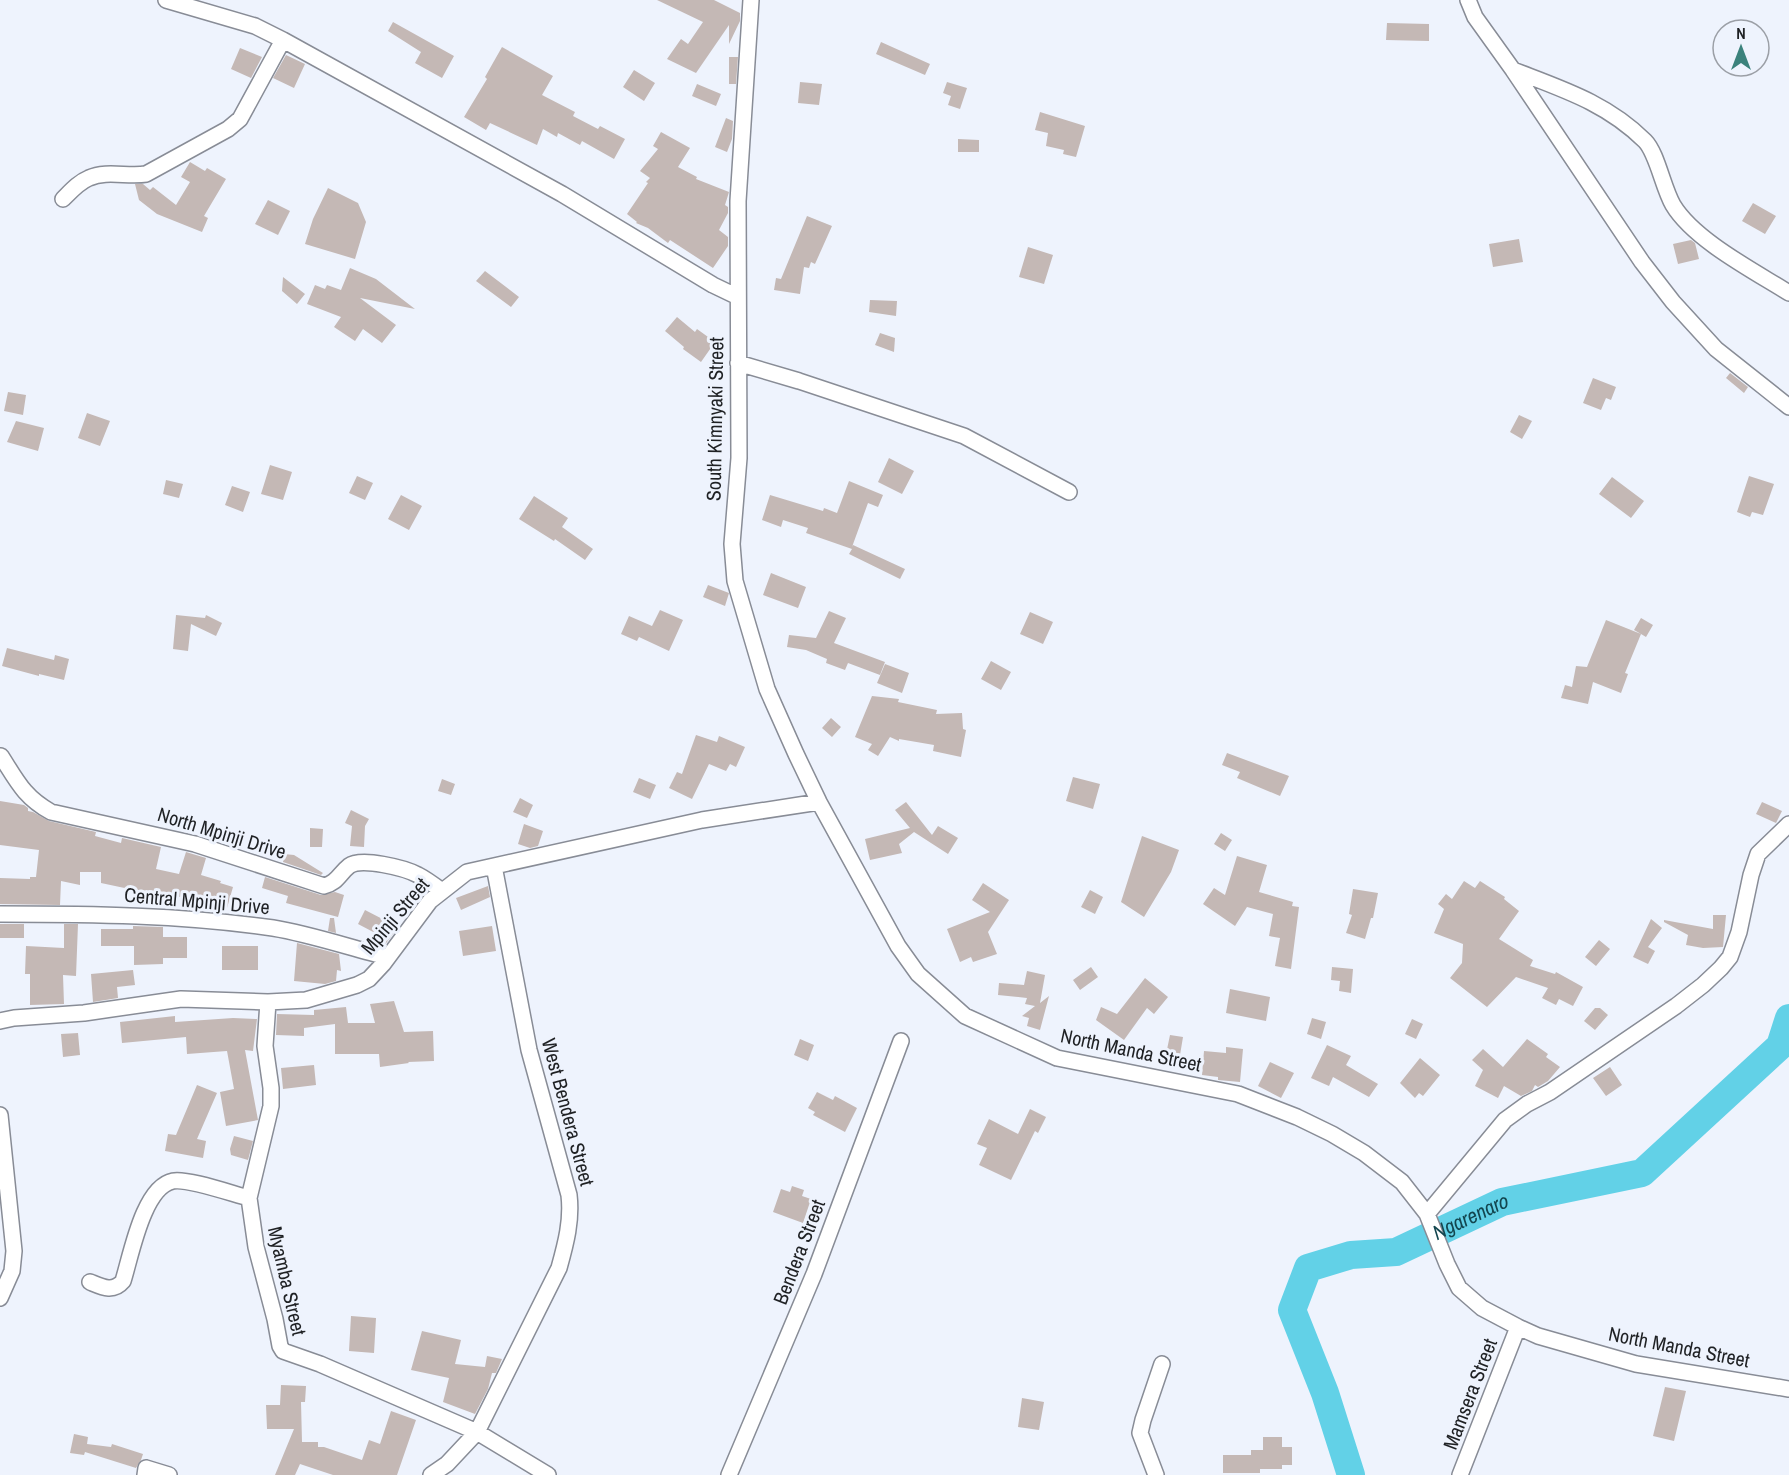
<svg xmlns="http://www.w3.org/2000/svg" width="1789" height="1475" font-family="'Archivo Narrow',sans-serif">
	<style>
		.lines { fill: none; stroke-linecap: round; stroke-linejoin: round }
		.river { stroke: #62d1e7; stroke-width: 28 }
		.building { fill: #c4b8b5 }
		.street-casing { stroke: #888c96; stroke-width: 18 }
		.street { stroke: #fff; stroke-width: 15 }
		.labels { text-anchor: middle; stroke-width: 6; stroke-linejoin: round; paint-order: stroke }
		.street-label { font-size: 20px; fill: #1f2124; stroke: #eef3fd }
		.water-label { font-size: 21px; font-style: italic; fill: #13464f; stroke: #eef3fd }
	</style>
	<rect width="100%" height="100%" fill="#eef3fd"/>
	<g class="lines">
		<path class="river" id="s1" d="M1351,1475L1325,1393L1292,1310L1308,1268L1351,1255L1396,1252L1502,1202L1642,1173L1780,1046L1789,1018"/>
	</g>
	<path class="building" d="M657,0H714L740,13V21L729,44V25L696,73L667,59L681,39L688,44L703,22Z
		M393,22L454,56L442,78L415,63L421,52L388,31Z
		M1387,23L1429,24V41L1386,40Z
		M881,42L930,64L925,75L876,54Z
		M502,47L553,76L542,95L575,112L573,116L598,129L600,126L625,139L614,159L582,141L580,145L558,133L557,137L543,129L537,145L490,123L486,130L464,117L487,79L485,77Z
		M240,48L262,57L251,78L231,69Z
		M286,55L305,64L294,88L273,78Z
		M729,57H738L736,84H729Z
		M634,70L655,83L644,101L623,87Z
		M800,82L822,84L819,105L798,103Z
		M947,82L967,88L960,109L948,105L951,96L943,93Z
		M697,84L721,94L716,106L692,96Z
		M1040,112L1085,126L1076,157L1063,154L1064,150L1046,146L1048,133L1035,130Z
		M726,118L733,121L732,139L727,152L715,147Z
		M661,132L690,148L678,167L697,177L696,179L729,192L725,205L728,207V213L719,230L728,237V246L713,268L670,240L668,243L648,228L636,223L637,222L627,214L648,183L646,182L650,178L640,171L658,149L653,146Z
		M958,139L979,140V152H958Z
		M190,162L205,171L207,168L226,179L204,216L208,218L202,232L157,214L139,200L135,184H143L150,190L153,187L176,205L190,182L181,177Z
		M328,188L358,203L366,222L355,259L305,244L313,219Z
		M268,200L290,211L278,235L255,224Z
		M1753,203L1776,216L1765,234L1742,221Z
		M807,216L832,226L815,264L811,262L809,268L804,267L800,294L774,290L776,278L781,279Z
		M1519,239L1523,262L1493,267L1489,244Z
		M1691,240L1695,243L1699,259L1678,264L1673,244Z
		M1028,247L1053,255L1044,284L1019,277Z
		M350,268L376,279L415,309L360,298L396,325L382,343L363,329L355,341L334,327L341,317L307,304L315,285L325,289L327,285L341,290Z
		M485,271L519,297L511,307L476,281Z
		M283,277L305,294L297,304L282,291Z
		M870,300L897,301L896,316L869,312Z
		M677,317L695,332L697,329L715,342L701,362L683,349L684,347L665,331Z
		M880,333L895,338L894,352L875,345Z
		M1730,373L1748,387L1744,393L1726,378Z
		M1593,378L1616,387L1611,400L1606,398L1601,410L1583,403Z
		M8,392L26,395L23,415L4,411Z
		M87,413L110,421L100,446L78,438Z
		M1519,415L1532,421L1522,439L1510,432Z
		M16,421L44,428L38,451L7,442Z
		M889,458L914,471L902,494L878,482Z
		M270,465L292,472L283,500L261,494Z
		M357,476L373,483L365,500L349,493Z
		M1749,476L1774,484L1763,515L1752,512L1750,517L1737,512Z
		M1612,477L1644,501L1631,518L1599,494Z
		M166,480L183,484L179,498L163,494Z
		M849,481L883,495L878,507L868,503L852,547L853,545L905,569L900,579L849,554L852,549L806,533L808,528L783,520L781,527L762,520L770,495L823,511L824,508L837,513Z
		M232,486L250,492L243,512L225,505Z
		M401,495L422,506L409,530L388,519Z
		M534,496L568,518L562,527L593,549L585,560L555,539L554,541L519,519Z
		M771,573L806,587L798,608L763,595Z
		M708,585L729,593L725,606L703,597Z
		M660,610L683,620L669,651L639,637L637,641L621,634L629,616L652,626Z
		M829,611L846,618L834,643L885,662L880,675L848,663L845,670L826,663L827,659L806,650L787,647L789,635L816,638Z
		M1030,612L1053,622L1043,644L1020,634Z
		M176,615L205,618L206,615L222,623L216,636L191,624L188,651L173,649Z
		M1641,618L1653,625L1646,637L1641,634L1625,673L1628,674L1621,693L1593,682L1588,704L1561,698L1565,685L1572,687L1576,666L1587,667L1606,620L1641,634L1634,630Z
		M7,648L54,660L55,655L69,659L64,680L39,674V676L2,666Z
		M991,661L1011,672L1001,690L981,679Z
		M885,664L909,673L902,693L877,683Z
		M872,696L899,699L898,702L937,710L936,714L962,713L963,729L966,730L961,757L933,751L934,745L899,739V741L890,737L878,756L868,750L872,744L855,737Z
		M831,718L841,727L832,737L822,728Z
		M696,735L717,742L719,736L745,747L736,767L730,764L726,771L709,764L692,799L669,788L677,772L682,774Z
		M1227,753L1289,776L1280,796L1237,778L1240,772L1222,765Z
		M1073,777L1100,784L1093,809L1066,801Z
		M639,778L656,785L650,799L633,792Z
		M442,779L455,784L451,795L438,791Z
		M520,798L533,805L527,818L513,812Z
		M0,801L24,805L28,808V811L33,812L49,821L96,832L95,836L121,843L122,838L161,847L156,869L179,874L186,852L206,858L201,875L221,881L220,883L233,887L227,908L214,904L213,909L197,905L198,901L149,890L148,893L101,883V872H80V885L61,881L60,905L0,904V878L30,879V877H36L39,850L0,845Z
		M906,802L932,835L938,826L958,838L948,854L914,832L899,844L902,853L870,860L865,839L910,828L895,810Z
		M1762,802L1782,811L1776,823L1756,814Z
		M351,810L369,819L365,826L364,847L350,846L352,826L345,823Z
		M524,824L543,831L538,846L530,848L518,844Z
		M310,828L323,829L322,847H310Z
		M1221,833L1232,840L1225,851L1214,844Z
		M1142,836L1179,850L1171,872L1144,917L1121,902Z
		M284,854L294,855L323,873L321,875L283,862Z
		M1237,856L1267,865L1259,892L1293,902L1292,906L1299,907L1291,969L1275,966L1280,938L1269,936L1273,914L1247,907L1235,926L1203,904L1214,888L1225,895Z
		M265,877L321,895L335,892L344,895L338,917L286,903L288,896L262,888Z
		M1464,881L1475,888L1480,881L1505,897L1504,899L1519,911L1499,939L1533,960L1530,966L1555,974L1556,972L1583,987L1573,1006L1559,999L1556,1005L1542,998L1548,988L1516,977L1487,1007L1450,978L1462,963L1463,944L1434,933L1444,909L1438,904L1446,894L1452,899Z
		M983,883L1009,900L988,932L997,954L973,962L971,957L960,962L947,929L990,912L972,900Z
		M488,886L490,897L461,910L456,898Z
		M1353,889L1378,893L1373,918H1371L1365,939L1346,933L1352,915L1349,914Z
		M1090,890L1103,897L1095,914L1081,907Z
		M365,910L398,927L384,946L374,944L379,935L358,924Z
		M1713,915H1726L1723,947L1703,948L1686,945L1688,935L1664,922V920L1713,929Z
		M330,918H334L336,933L328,931Z
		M1651,919L1662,928L1648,947L1655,951L1648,964L1633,957Z
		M0,924H24V938H0Z
		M64,924H78L76,976L63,975L64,1004L30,1005V974H25L26,946L64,948Z
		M133,926L163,927V937H187V958H163V964L134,965V946H101V929H133Z
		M492,926L496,951L463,956L459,931Z
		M1599,940L1610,949L1596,966L1585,957Z
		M297,943L339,954L341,971L337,970L336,981L325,984L294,981Z
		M222,946H258V970H222Z
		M1091,967L1098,977L1080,990L1073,980Z
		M1332,967L1353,969L1351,993L1339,991L1340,981L1331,980Z
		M133,970L135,985L117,987L118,998L93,1002L91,974Z
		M1027,971L1045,975L1040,1003L1049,996L1040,1030L1027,1026L1029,1018L1022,1016L1035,1006L1025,1004L1027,998L998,995L999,983L1024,985Z
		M1145,978L1168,997L1154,1014L1147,1008L1124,1040L1096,1020L1101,1007L1117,1014Z
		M1230,989L1270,997L1266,1021L1226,1013Z
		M394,1001L404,1032L433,1031L434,1061L408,1062L409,1063L380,1067L379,1054H335V1024L304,1028V1036L276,1035L277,1014L314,1015V1010L346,1007L348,1023H375L370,1004Z
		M1595,1008H1600L1608,1015L1595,1030L1584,1021Z
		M175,1016V1022L233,1018L257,1019L253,1051L245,1050L258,1120L226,1126L220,1092L234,1089L227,1051L187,1054L186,1037L122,1043L120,1022Z
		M1312,1018L1326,1022L1321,1039L1307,1034Z
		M1412,1019L1423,1024L1416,1039L1405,1034Z
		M78,1033L80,1055L63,1057L61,1034Z
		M1170,1035L1183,1037L1179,1061L1165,1059Z
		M800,1039L814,1045L808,1061L794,1055Z
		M1527,1039L1548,1054L1546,1057L1560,1067L1548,1081L1538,1087L1535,1085L1532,1091L1521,1096L1504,1086L1498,1098L1475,1086L1483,1070L1472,1060L1483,1049L1503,1067Z
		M1327,1045L1351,1056L1346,1065L1378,1084L1369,1097L1333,1077L1329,1086L1311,1078Z
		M1226,1047L1243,1049L1240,1082L1218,1080V1077L1202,1075L1204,1051L1226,1053Z
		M1420,1058L1440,1075L1423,1096L1419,1093L1415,1098L1400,1083Z
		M1270,1062L1294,1073L1281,1098L1258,1086Z
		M314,1065L316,1085L283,1089L281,1068Z
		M1610,1067L1622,1085L1606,1096L1593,1078Z
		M197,1085L217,1093L197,1139L206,1141L203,1158L165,1151L168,1134L176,1135Z
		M817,1092L833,1100L835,1096L857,1108L845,1132L813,1115L815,1112L808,1108Z
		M1030,1109L1046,1117L1038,1133L1035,1131L1011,1180L979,1165L987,1148L977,1144L989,1119L1018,1134Z
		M234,1136L253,1141L248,1160L231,1155L230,1149Z
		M792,1186L804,1190L802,1196L811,1199L803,1223L773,1212L781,1189L790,1192Z
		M351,1316L376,1318L374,1353L349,1351Z
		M422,1331L461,1340L455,1364L485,1367L487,1356L502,1359L496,1373H492L488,1389L475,1414L443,1402L449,1378L411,1370Z
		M281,1385L306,1386L305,1402H301L302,1442H318V1447H324L362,1460L369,1440L380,1444L391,1411L416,1420L397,1475H333L300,1464L295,1475H275L294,1429H267L266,1405H280Z
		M1665,1387L1686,1391L1674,1441L1653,1436Z
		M1022,1398L1044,1402L1039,1430L1018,1427Z
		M74,1434L88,1437L87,1444L111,1447L112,1444L143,1454L141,1460L136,1468L85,1452L84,1455L70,1453Z
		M1263,1437H1282V1447H1292V1465H1282V1469H1260V1473H1223V1455H1251V1450H1263Z"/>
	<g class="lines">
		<g class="street-casing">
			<path id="street" d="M166,0L255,26L283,40L562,194L713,285L738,297
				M751,0L738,201L739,458L732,544L735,581L767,689L796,754L819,802L898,946L918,974L965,1016L1057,1058L1238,1094L1297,1117L1332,1134L1364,1153L1402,1182L1427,1214L1447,1264L1459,1288L1482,1308L1518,1327L1538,1336L1636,1364L1789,1389
				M1468,0L1475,17L1513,70L1642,262L1673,302L1716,349L1789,407
				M1513,70C1562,89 1607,103 1645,141C1657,153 1663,188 1673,205C1694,240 1754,271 1789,293
				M63,199C71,191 79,182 89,178C106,170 128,177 146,174L228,129L240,119L283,40
				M738,363L799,381L964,436L1069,492
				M1,756C17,781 24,797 51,812L195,844L324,886C337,883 339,874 349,866C361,857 405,868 418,875C426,879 434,885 442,891
				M0,914C91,914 182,915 273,928C310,934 351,948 387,957
				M268,1002L265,1046L271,1088V1106L249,1198L256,1247L275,1319L280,1346L283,1351L320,1364L477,1432L548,1475
				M0,1021L14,1018L84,1013L181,999L268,1002L306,1000L357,985L369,979L383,964L430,901L467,872L702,820L819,802
				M0,1115L14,1251L12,1271L0,1298
				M1427,1214L1505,1120L1527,1104L1550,1092L1676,1006L1703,985L1721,968L1730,957L1739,932L1751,875L1758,854L1789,824
				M90,1282C102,1287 113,1293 123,1281C131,1256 143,1187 173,1181C187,1178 233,1194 249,1198
				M145,1475L146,1468L169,1475
				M431,1475L447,1464L477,1432L559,1268C566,1243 572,1220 569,1195L529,1050L494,866
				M729,1475L814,1274L901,1041
				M1156,1475L1140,1433L1143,1420L1162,1364
				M1460,1475L1518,1327"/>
		</g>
		<use href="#street" class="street"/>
	</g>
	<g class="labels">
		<g class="street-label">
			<text transform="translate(715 419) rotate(-89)" y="7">South Kimnyaki Street</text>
			<text transform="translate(222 833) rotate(17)" y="7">North Mpinji Drive</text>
			<text transform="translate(197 901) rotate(5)" y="7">Central Mpinji Drive</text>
			<text transform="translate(395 916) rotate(-50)" y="7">Mpinji Street</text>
			<text transform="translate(1131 1050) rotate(12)" y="7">North Manda Street</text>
			<text transform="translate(568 1112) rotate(75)" y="7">West Bendera Street</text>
			<text transform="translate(799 1252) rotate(-69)" y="7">Bendera Street</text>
			<text transform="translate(287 1281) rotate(77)" y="7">Myamba Street</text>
			<text transform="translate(1679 1347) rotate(11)" y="7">North Manda Street</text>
			<text transform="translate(1470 1394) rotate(-69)" y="7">Mamsera Street</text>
		</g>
		<g class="water-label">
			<text dy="7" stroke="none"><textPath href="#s1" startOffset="393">Ngarenaro</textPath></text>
		</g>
	</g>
	<g transform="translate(1741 48)"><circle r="28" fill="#eef3fd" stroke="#9b9fa6" stroke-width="1.5"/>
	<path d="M0-4.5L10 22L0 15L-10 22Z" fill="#3b827c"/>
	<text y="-9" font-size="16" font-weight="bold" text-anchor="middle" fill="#1f2124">N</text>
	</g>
</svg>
